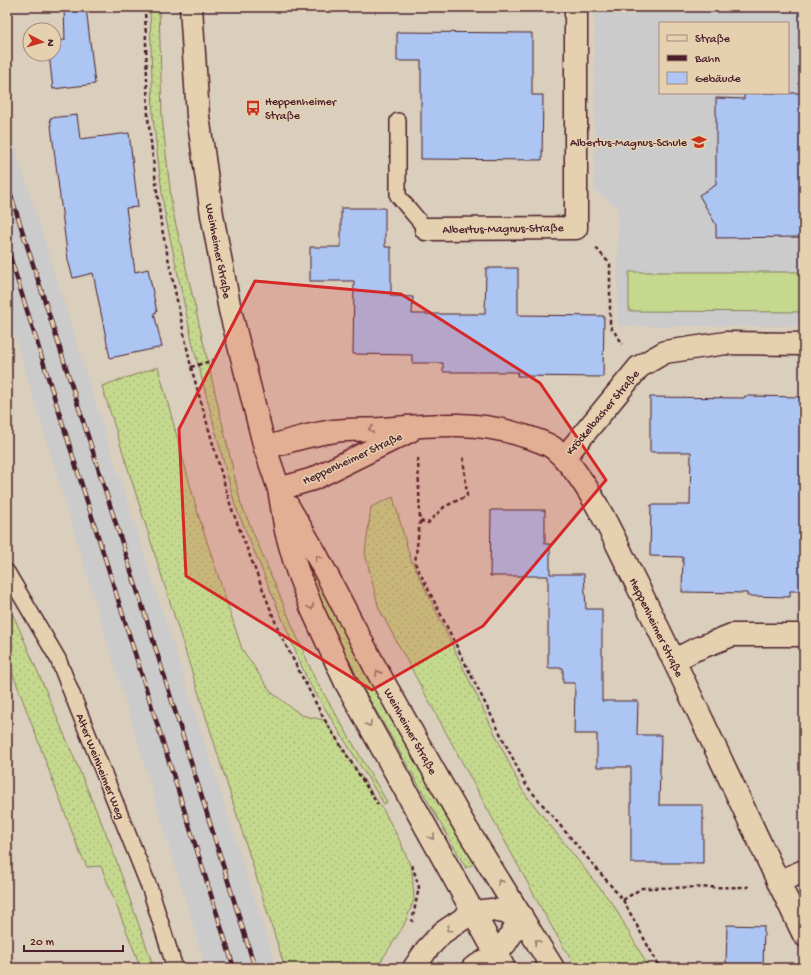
<svg xmlns="http://www.w3.org/2000/svg" width="811" height="975" font-family="'Gochi Hand',sans-serif">
	<style>
		.built { fill: #cccbcc; fill-rule: evenodd }
		.grass { fill: url(#grass-dots); stroke: #877c5c }
		.pitch { fill: #c4d98e; stroke: #877c5c }
		.building { fill: #acc5f2; stroke: #4a1f2b }
		.lines { fill: none; stroke-linecap: round; stroke-linejoin: round }
		.lane-casing { stroke: #4a1f2b; stroke-width: 18 }
		.street-casing { stroke: #4a1f2b; stroke-width: 25 }
		.secondary-casing { stroke: #4a1f2b; stroke-width: 25 }
		.path { stroke: #4a1f2b; stroke-width: 2.5; stroke-dasharray: 4 3; stroke-linecap: butt }
		.lane { stroke: #e5d0af; stroke-width: 15 }
		.street { stroke: #e5d0af; stroke-width: 22 }
		.secondary { stroke: #e5d0af; stroke-width: 22 }
		.rail-casing { stroke: #4a1f2b; stroke-width: 4.5 }
		.rail { stroke: #e5d0af; stroke-width: 3; stroke-dasharray: 9; stroke-linecap: butt }
		.oneway { stroke: #98786d }
		.marked { fill: #d62828; fill-opacity: 0.2; stroke: #d62828; stroke-width: 3; stroke-linejoin: round }
		.labels { text-anchor: middle; stroke-width: 3; stroke-linejoin: round; paint-order: stroke }
		.poi-label { font-size: 12px; fill: #4a1f2b; stroke: #e5d0af; text-anchor: start }
		.street-label { font-size: 12px; fill: #4a1f2b; stroke: #e5d0af }
	</style>
	<defs>
		<pattern id="grass-dots" width="8" height="8" patternUnits="userSpaceOnUse"><rect width="8" height="8" fill="#c4d98e"/><path d="M2 2h.1M6 6h.1" fill="none" stroke="#aaba7b" stroke-width="1.8" stroke-linecap="round"/></pattern>
	</defs>
	<rect width="100%" height="100%" fill="#dacebc"/>
	<filter id="ink" filterUnits="userSpaceOnUse"><feTurbulence type="fractalNoise" baseFrequency=".025" numOctaves="2"/><feDisplacementMap in="SourceGraphic" scale="8" xChannelSelector="R" yChannelSelector="G"/><feConvolveMatrix kernelMatrix="1 2 1 2 8 2 1 2 1" color-interpolation-filters="sRGB"/></filter>
	<g filter="url(#ink)">
		<path class="built" d="M595,7H804V326H618V208L594,190ZM660,23H788V93H660Z
			M7,122L89,382L277,968H206L7,310Z"/>
		<path class="grass" d="M150,7H159L162,117L172,208L241,504L314,677L387,802L384,804L308,681L235,505L193,345L164,209L153,117Z
			M158,367L198,514L242,649L271,692L301,715L324,720L384,811L401,843L412,870L414,900L404,925L383,958L378,968H285L102,386Z
			M393,497L410,557L522,790L614,906L649,968H576L545,915L379,609L365,553L371,507Z
			M307,545L366,670L475,863L466,868L358,679L296,550Z
			M7,606L15,619L43,684L110,843L154,968H141L101,866L87,867L80,853L7,658Z"/>
		<path class="pitch" d="M629,272H804V312L629,311Z"/>
		<path class="building" d="M64,7H86L95,84L53,89L49,54H54V41L65,40Z
			M397,32L532,33V95H543L542,160L421,159V61H397Z
			M744,93H804V237L716,238V225L699,195L716,185V98L744,99Z
			M77,115L80,139L129,133L138,207L126,208L135,272L148,269L157,312L154,313L162,347L110,358L93,273L73,278L68,260L50,118Z
			M341,208H385V247H391V296L413,297L412,314H485L486,268H518V315L604,316L603,377L517,376L518,372H443V363H412V355L353,354L354,281H310V247H341Z
			M745,396L804,397V591H790V597L747,596V593L682,592L683,557L650,556L651,505H690L691,452H650V397L744,398Z
			M491,510H545V544H550V574H584L586,609H602V701H638L637,735H661L659,805H703V863H631V767H597V734H574L575,683H563V668H548V576H490Z
			M727,925L764,926L763,968H726Z"/>
		<g class="lines">
			<g class="lane-casing">
				<path id="lane" d="M398,121V196L426,229
					M7,572L58,659L150,889L175,968"/>
			</g>
			<g class="street-casing">
				<path id="street" d="M426,229L576,228V7
					M265,448C288,441 311,434 335,431C351,429 366,430 382,429C432,425 476,420 524,436C534,439 544,442 552,447C587,474 616,543 636,583C694,699 747,818 804,935
					M564,458L639,367L665,352L726,343L804,344
					M279,489L313,479L410,431
					M675,660L694,650L732,635H804
					M778,882L804,871
					M414,968L427,949L442,933L473,912L492,910L521,915C507,945 502,952 473,968"/>
			</g>
			<g class="secondary-casing">
				<path id="secondary" d="M191,7L198,116L212,215L230,310L265,448L279,489L286,531L297,570L312,609L346,683L504,968
					M288,506L316,554L375,667L465,826L553,968"/>
			</g>
			<path class="path" d="M145,7L148,118L161,224L191,367L231,507L280,634L323,717L378,805
				M596,248L610,264V326L623,344
				M191,367L214,360
				M418,458L420,521L415,563L526,785L623,900L660,968
				M420,521L428,523L444,507L467,496L463,455
				M412,865L419,887L412,922
				M623,900L642,888L749,887"/>
			<use href="#lane" class="lane"/>
			<use href="#street" class="street"/>
			<use href="#secondary" class="secondary"/>
			<g class="rail-casing">
				<path id="rail" d="M7,183L148,624L255,968
					M7,247L234,968"/>
			</g>
			<use href="#rail" class="rail"/>
		</g>
		<defs><path id="oneway-chevron" d="M-2-3.5L2.5 0L-2 3.5" fill="none" stroke-width="1.6" stroke-linecap="round" stroke-linejoin="round"/></defs>
		<g class="oneway">
			<use href="#oneway-chevron" transform="translate(371 429) rotate(177)"/>
			<use href="#oneway-chevron" transform="translate(318 558) rotate(-118)"/>
			<use href="#oneway-chevron" transform="translate(311 607) rotate(68)"/>
			<use href="#oneway-chevron" transform="translate(378 673) rotate(-119)"/>
			<use href="#oneway-chevron" transform="translate(369 724) rotate(61)"/>
			<use href="#oneway-chevron" transform="translate(432 837) rotate(61)"/>
			<use href="#oneway-chevron" transform="translate(500 882) rotate(-122)"/>
			<use href="#oneway-chevron" transform="translate(449 929) rotate(145)"/>
			<use href="#oneway-chevron" transform="translate(537 942) rotate(-121)"/>
		</g>
	</g>
	<path class="marked" d="M255,281L401,294L540,383L606,480L483,626L372,690L186,576L179,429Z"/>
	<defs>
		<g id="bus-bare" transform="scale(1.2)"><path d="M-5-6H5V4H4V6H2V4H-2V6H-4V4H-5ZM-3.5-4V0h7V-4ZM-3.5 1.2v1.5H-2V1.2ZM2 1.2v1.5H3.5V1.2Z" fill="#c8321e" stroke="#e5d0af" stroke-width="2.5" paint-order="stroke"/></g>
		<g id="school-bare" transform="scale(1.2)"><path d="M0-5L7-2L0 1L-7-2ZM-4 1L0 2.5L4 1V4Q0 6-4 4Z" fill="#c8321e" stroke="#e5d0af" stroke-width="2.5" paint-order="stroke"/></g>
	</defs>
	<g fill-rule="evenodd">
		<use href="#bus-bare" x="253" y="108"/>
		<use href="#school-bare" x="699" y="142"/>
	</g>
	<g class="labels">
		<g class="poi-label">
			<text x="265" y="105">Heppenheimer<tspan x="265" dy="14">Straße</tspan></text>
			<text x="687" y="146" text-anchor="end">Albertus-Magnus-Schule</text>
		</g>
		<g class="street-label">
			<text transform="translate(503 228) rotate(-1)" y="4">Albertus-Magnus-Straße</text>
			<text transform="translate(219 251) rotate(79)" y="4">Weinheimer Straße</text>
			<text transform="translate(602 412) rotate(-50)" y="4">Kröckelbacher Straße</text>
			<text transform="translate(352 458) rotate(-25)" y="4">Heppenheimer Straße</text>
			<text transform="translate(657 627) rotate(64)" y="4">Heppenheimer Straße</text>
			<text transform="translate(411 731) rotate(61)" y="4">Weinheimer Straße</text>
			<text transform="translate(101 766) rotate(68)" y="4">Alter Weinheimer Weg</text>
		</g>
	</g>
	<rect width="811" height="975" fill="none" stroke="#e5d0af" stroke-width="24"/>
	<rect x="12" y="12" width="787" height="951" fill="none" stroke="#4a1f2b" stroke-width="1.5" filter="url(#ink)"/>
	<rect x="659" y="22" width="130" height="72" fill="#e5d0af" stroke="#a7897a"/>
	<rect x="667" y="35" width="20" height="6" fill="#e5d0af" stroke="#a7897a"/>
	<text x="695" y="42" font-size="12" fill="#4a1f2b">Straße</text>
	<rect x="667" y="55" width="20" height="6" fill="#4a1f2b" stroke="#a7897a"/>
	<text x="695" y="62" font-size="12" fill="#4a1f2b">Bahn</text>
	<rect x="667" y="72" width="20" height="12" fill="#acc5f2" stroke="#a7897a"/>
	<text x="695" y="82" font-size="12" fill="#4a1f2b">Gebäude</text>
	<g transform="translate(42 42) rotate(96)"><circle r="19" fill="#e5d0af" stroke="#a7897a"/>
	<path d="M0-3L7 15L0 10L-7 15Z" fill="#c8321e"/>
	<text y="-6" font-size="11" font-weight="bold" text-anchor="middle" fill="#4a1f2b">N</text>
	</g>
	<path d="M24 945v6h99v-6" fill="none" stroke="#4a1f2b" stroke-width="2"/>
	<text x="30" y="945" font-size="12" fill="#4a1f2b" stroke="#e5d0af" stroke-width="3" paint-order="stroke">20 m</text>
</svg>
